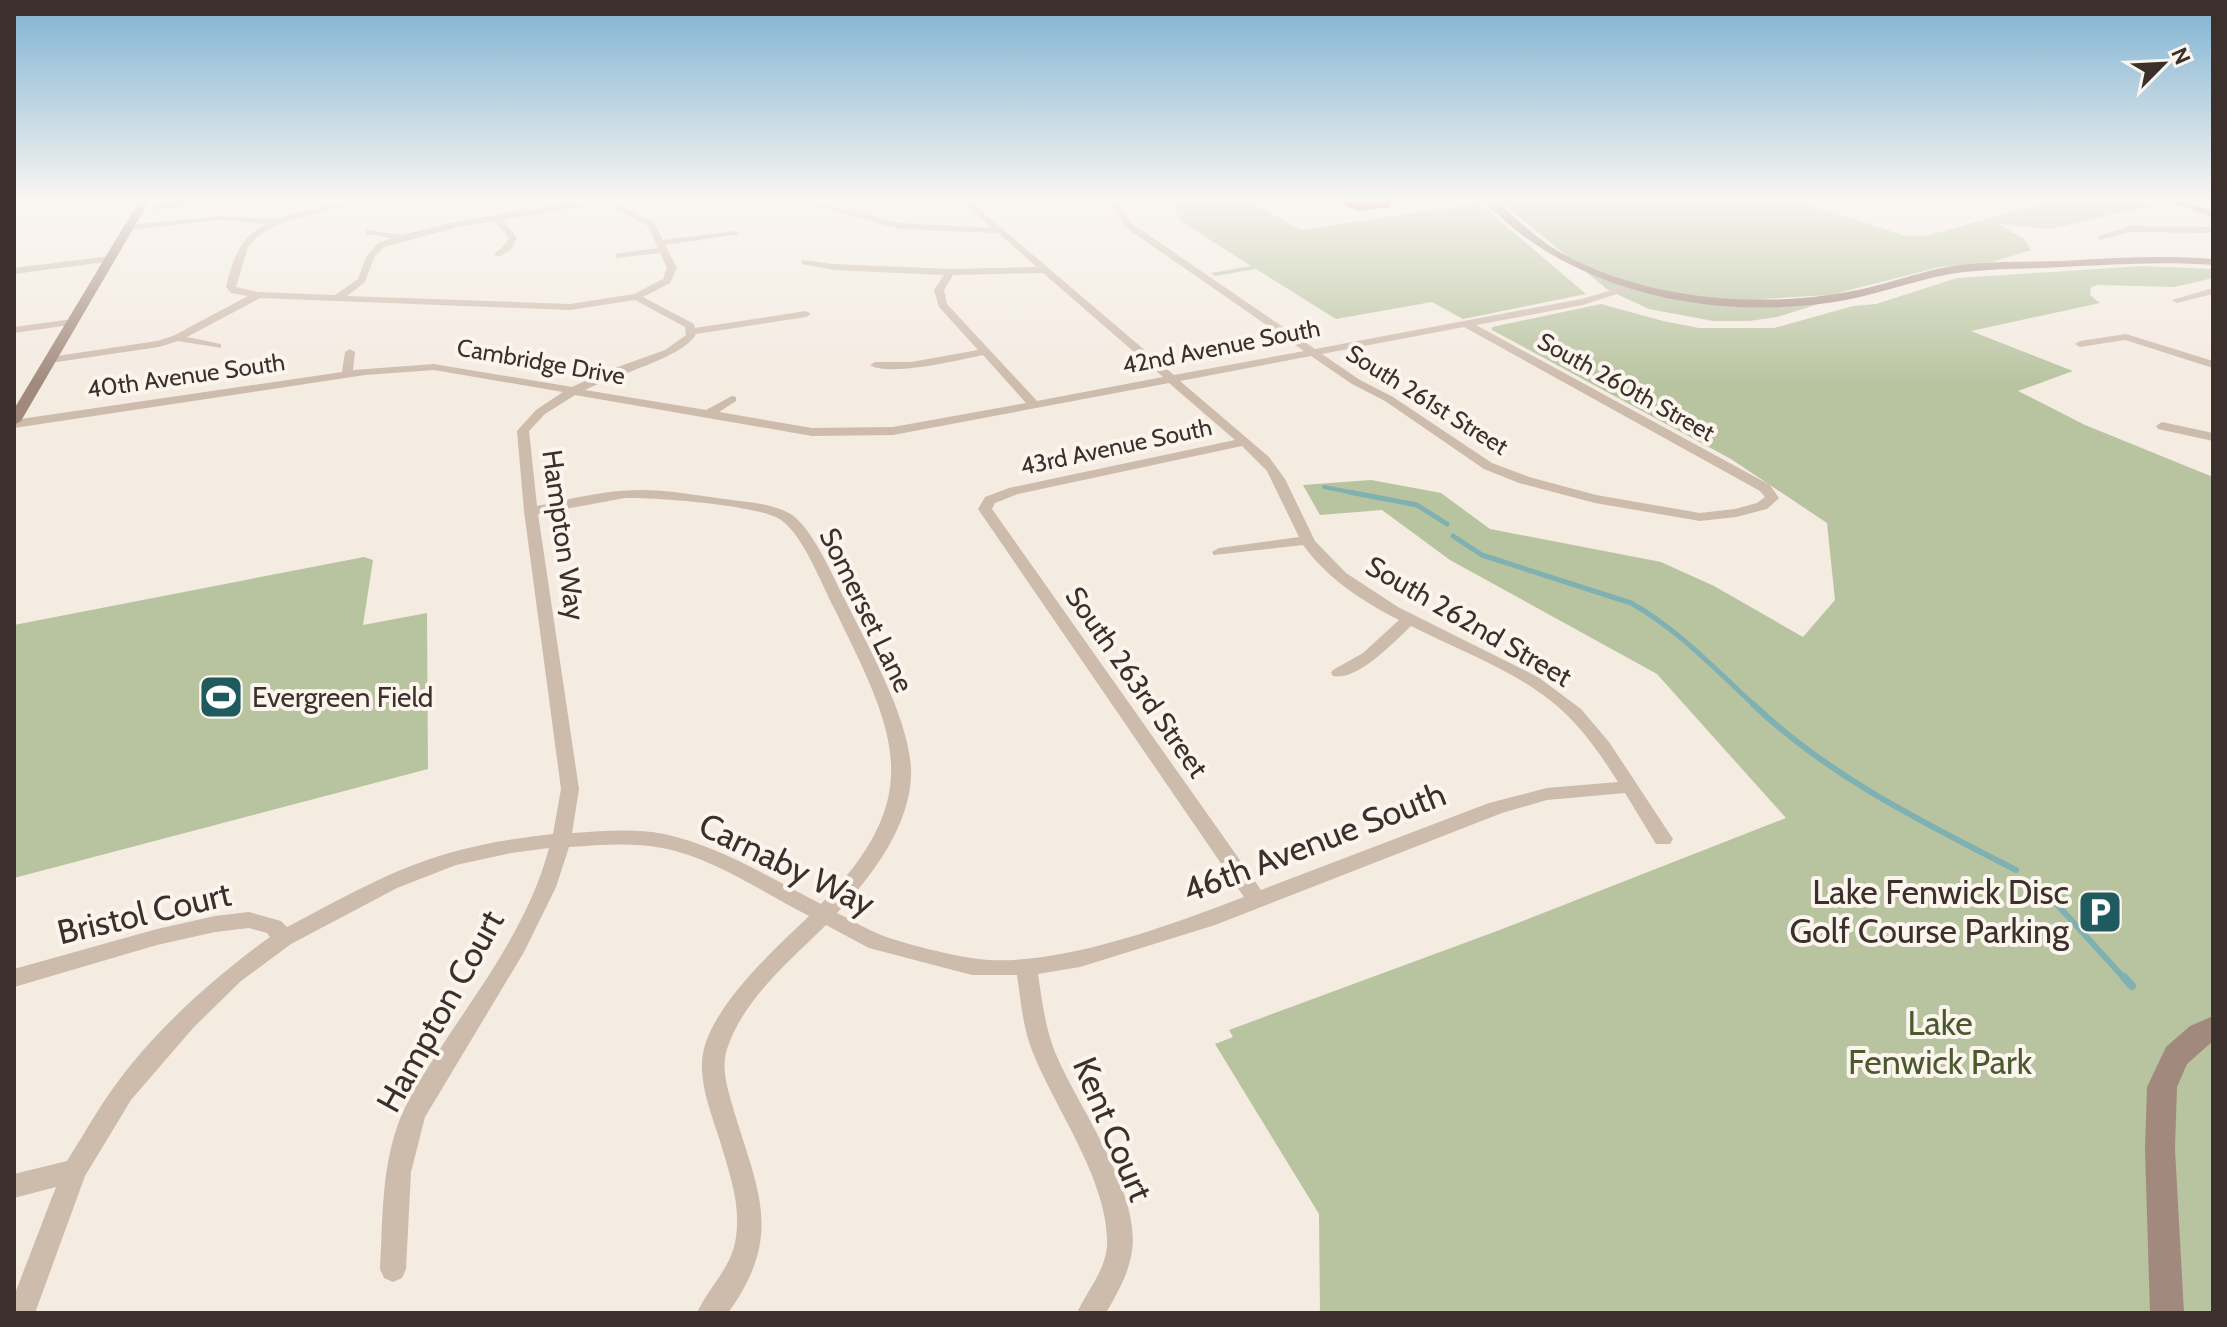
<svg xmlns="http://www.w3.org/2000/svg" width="2227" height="1327" font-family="Cabin,sans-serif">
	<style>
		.green { fill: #b8c4a0 }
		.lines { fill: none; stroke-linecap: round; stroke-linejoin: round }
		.stream-far3 { stroke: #7fb0b2; stroke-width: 4 }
		.stream-far2 { stroke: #7fb0b2; stroke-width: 5 }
		.stream-far1 { stroke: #7fb0b2; stroke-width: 6 }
		.stream { stroke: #7fb0b2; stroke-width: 8 }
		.street { fill: #cdbbac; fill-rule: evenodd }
		.secondary { fill: #a18a7d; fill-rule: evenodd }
		.wall { fill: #ac5a40 }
		.shaded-wall { fill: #8c4a34 }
		.labels { text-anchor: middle; stroke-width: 8; stroke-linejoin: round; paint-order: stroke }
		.far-street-label { font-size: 24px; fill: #3b302b; stroke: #fbf5ee }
		.street-label { font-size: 28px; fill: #3b302b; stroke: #fbf5ee }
		.poi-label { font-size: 28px; fill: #3b302b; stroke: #fbf5ee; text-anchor: start }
		.near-street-label { font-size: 34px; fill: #3b302b; stroke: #fbf5ee }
		.near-poi-label { font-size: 34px; fill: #3b302b; stroke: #fbf5ee; text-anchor: end }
		.near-park-label { font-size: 34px; fill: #4a5a2e; stroke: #fbf5ee }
	</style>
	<rect width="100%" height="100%" fill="#f4ebe1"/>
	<path class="green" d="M159,198H273L152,210Z
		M1166,198H1243L1302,230L1479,203L1586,294L1463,319L1432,302L1336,319L1256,269L1215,276L1211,273L1251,266L1182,222Z
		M1496,198H1790L1905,236H1926L2060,198H2132L2157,209L2139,208L2050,229L1999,224L2024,239L2031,250L1986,264L1940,267L1830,295L1761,299L1825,302L1777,317L1749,321H1713L1649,309L1608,290Z
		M2142,266L2213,269V278L2174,287L2098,285L2091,287L2090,295L2100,303L1971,331L2073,371L2018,391L2085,425L2213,477V1313H1320L1319,1214L1215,1044L1233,1037L1229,1030L1497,931L1786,818L1657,674L1450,560L1382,510L1320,515L1303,485L1371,480L1441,493L1490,529L1661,562L1714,586L1803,637L1835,600L1827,523L1731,459L1492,330V327L1601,304L1663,321L1699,328H1774L1853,306L1876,304L1957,278Z
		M364,557L373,560L363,625L427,613L428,769L14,878V625Z"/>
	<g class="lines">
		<path class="stream-far3" d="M1324,487L1360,494"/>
		<path class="stream-far2" d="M1349,492L1417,505L1447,524
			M1453,536L1482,555L1631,603C1679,630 1715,669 1755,706"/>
		<path class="stream-far1" d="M1753,704C1828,776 1924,823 2016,870
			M2042,888L2125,979"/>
		<path class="stream" d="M2124,977L2132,986"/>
		<path class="street" d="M14,198H19L14,201Z
			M387,198H408L331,209L279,224L258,236L248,247L236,287L258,292L335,295L358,279L366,257L378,243L392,238L366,234V230L402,235L458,221L600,198H629L613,202L654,222L663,240L736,231L740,234L665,245L677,268L670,283L643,297L694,324L695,328L806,311L811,314L806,317L696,334C685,357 612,376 585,390L706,410L732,396L736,397V401L719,412L812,428L893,427L1026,403L983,355C959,360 889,377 870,365L875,362H911L978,350L939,307L934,290L944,275L833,270L802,264V260L833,264L950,269L1037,267L998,233L900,229L787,198H799L900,223L992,228L958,198H966L1174,375L1304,351L1125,227L1108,198H1116L1131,223L1315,349L1581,299L1638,283V287L1583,305L1476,325L1770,485L1779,498L1767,509L1736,517L1700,521L1595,503L1519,483L1484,469L1385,401L1352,384L1311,356L1180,381L1269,457L1285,479L1315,541L1346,573L1398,607L1538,677L1581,709L1609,742L1673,839L1670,844H1656L1625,793L1547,800L1502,813L1215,925L1080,967L1038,974C1042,1000 1045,1027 1055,1052C1077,1106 1141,1191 1132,1251C1129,1273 1117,1294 1106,1313H1077C1087,1291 1105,1271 1107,1246C1110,1184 1056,1110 1033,1053C1023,1029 1021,1002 1017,975H972L869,948L826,925C789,962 744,998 727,1049C721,1067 727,1087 732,1104C756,1188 786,1233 728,1313H697C709,1286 732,1268 736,1237C741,1204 729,1172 720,1141C712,1116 701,1089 702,1063C703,1013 775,949 809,916C764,893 712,857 662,848C631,842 600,845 569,847L556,887L524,952L425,1117L411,1172L406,1269L402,1278L393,1282L384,1278L380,1269C383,1219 381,1167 400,1119C412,1089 432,1062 449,1035C488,977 531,917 549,848L511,853L456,865L397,888L291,944L241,981L194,1027L131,1100L85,1176L35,1313H14V1296L56,1187L14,1198V1174L67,1161C83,1136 97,1110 114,1087C155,1030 213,978 270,937L267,933L249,928L215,932L157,945L14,987V969L157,929L215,916L249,912L281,921L287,927C339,900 392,869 449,853C483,843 518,838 553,834L561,789L524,511L517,431L536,410L563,392L434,370L365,375L14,428V420L342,372L345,352L350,349L355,352L353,370L434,364L572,387L609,370L665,350L686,335L685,327L635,300L570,310L260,298L187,337L221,344V348L178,341L159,347L50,363L45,360L50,357L157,341L173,336L248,296L231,293L226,287C233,259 239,238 266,224L222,220L129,230L126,229V225L222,216L276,219L330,205ZM605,203L648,226L658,248L619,253L616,254V258L660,253L667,268L663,279L634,294L570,304L347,296L365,282L374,258L384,247L458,227L495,221L509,238L504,246L494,254L498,257L511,250L517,238L503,220ZM1043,273L1163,377L1037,401L947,304L944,290L953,275ZM1464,327L1760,491L1765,497L1757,503L1735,509L1700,513L1596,495L1529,477L1492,463L1393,397L1360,380L1322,354ZM1169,383L1235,440L1009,488L985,497L978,509L1244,897C1170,925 1050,971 971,958C946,954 905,944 881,935C866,929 852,920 837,913C872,877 913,822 911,769C909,718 868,646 845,600C833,577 812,526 789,513C770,503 745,502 724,499C696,495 668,490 639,490C605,490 571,499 537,506L529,431L545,414L575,395L812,436L893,435ZM1242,446L1267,471L1299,537L1219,548L1212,552L1214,555L1303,545C1327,578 1363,602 1399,620L1363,653L1333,670L1331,673L1333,676C1358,681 1394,642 1411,626C1458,650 1509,668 1551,701C1579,723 1599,752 1618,782L1547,788L1489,803L1261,890L992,509L995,503L1018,494ZM625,498C654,497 760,505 781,520C803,535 822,585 834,608C894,731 930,794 821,904C770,878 720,846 664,834C634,828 603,831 572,833L579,789L538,514Z
			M1849,198L1887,201L1926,198L1887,205Z
			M2130,226L2213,227V233L2130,232L2100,240L2096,237Z
			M110,256L113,257V261L14,274V268Z
			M2213,288V294L2177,303L2172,300Z
			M73,319L78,322L77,324L14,333V327Z
			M2126,334L2213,361V368L2125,340L2080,347L2075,344L2080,341Z
			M2162,422L2213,433V441L2158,429L2156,426Z"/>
		<path class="secondary" d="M141,198H151L21,421L14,425V409Z
			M1481,198H1492C1515,217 1536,239 1563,254C1645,299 1756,309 1847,292C1883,286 1917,272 1953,266C1989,261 2025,262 2062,261C2112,258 2162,255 2213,259V265C2162,261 2112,265 2061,267C2029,269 1997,268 1964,272C1924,277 1886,292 1846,300C1719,323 1571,295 1481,198Z
			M2157,198H2171L2213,211V217Z
			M2213,1016V1041L2187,1064L2177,1087L2175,1149L2184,1313H2150L2145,1149L2147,1087L2166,1047L2190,1026Z"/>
	</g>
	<path class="wall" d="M1335,198H1391L1390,207L1358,211L1334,201Z"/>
	<path class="shaded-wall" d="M1359,198H1391L1390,207L1358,211Z"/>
	<linearGradient id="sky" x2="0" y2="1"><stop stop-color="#7eb2d2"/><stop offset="0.52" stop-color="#faf6f2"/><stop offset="1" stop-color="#faf6f2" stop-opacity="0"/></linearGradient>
	<rect width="2227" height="384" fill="url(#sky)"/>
	<defs>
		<g id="stadium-square" transform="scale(2.3)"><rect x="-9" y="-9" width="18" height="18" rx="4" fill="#1f5a5e" stroke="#fbf5ee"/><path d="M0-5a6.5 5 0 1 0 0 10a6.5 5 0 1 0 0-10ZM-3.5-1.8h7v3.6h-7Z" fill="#fff"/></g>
		<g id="parking-square" transform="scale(2.3)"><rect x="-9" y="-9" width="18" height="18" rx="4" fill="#1f5a5e" stroke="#fbf5ee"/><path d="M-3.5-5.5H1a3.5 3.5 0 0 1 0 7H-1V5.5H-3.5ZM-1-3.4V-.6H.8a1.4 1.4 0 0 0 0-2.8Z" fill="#fff"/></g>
	</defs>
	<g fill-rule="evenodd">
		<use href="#stadium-square" x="221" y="697"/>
		<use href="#parking-square" x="2100" y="912"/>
	</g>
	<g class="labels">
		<g class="far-street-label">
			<text transform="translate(1221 347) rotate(-11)" y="8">42nd Avenue South</text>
			<text transform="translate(541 362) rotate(10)" y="8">Cambridge Drive</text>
			<text transform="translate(186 376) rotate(-8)" y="8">40th Avenue South</text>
			<text transform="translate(1626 387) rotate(29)" y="8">South 260th Street</text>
			<text transform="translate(1427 400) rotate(32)" y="8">South 261st Street</text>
			<text transform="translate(1116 447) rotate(-12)" y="8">43rd Avenue South</text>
		</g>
		<g class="street-label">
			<text transform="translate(564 535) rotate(82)" y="10">Hampton Way</text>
			<text transform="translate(867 610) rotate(64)" y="10">Somerset Lane</text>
			<text transform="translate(1469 621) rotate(30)" y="10">South 262nd Street</text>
			<text transform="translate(1137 682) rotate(55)" y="10">South 263rd Street</text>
		</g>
		<g class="poi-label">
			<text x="252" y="707">Evergreen Field</text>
		</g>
		<g class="near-street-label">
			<text transform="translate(1314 842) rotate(-21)" y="12">46th Avenue South</text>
			<text transform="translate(787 864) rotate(26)" y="12">Carnaby Way</text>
			<text transform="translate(144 913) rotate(-13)" y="12">Bristol Court</text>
			<text transform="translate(440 1011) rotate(-61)" y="12">Hampton Court</text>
			<text transform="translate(1113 1129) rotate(67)" y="12">Kent Court</text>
		</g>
		<g class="near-poi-label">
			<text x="2069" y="904">Lake Fenwick Disc<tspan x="2069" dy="39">Golf Course Parking</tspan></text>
		</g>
		<g class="near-park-label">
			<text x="1940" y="1035">Lake<tspan x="1940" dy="39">Fenwick Park</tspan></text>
		</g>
	</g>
	<rect width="2227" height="1327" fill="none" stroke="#3b302b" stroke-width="32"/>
	<g transform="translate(2163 64) rotate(66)" stroke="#fbf5ee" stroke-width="6" paint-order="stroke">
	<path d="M0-6L14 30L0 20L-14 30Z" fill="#3b302b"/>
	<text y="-12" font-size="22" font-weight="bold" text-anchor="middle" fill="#3b302b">N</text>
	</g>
</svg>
